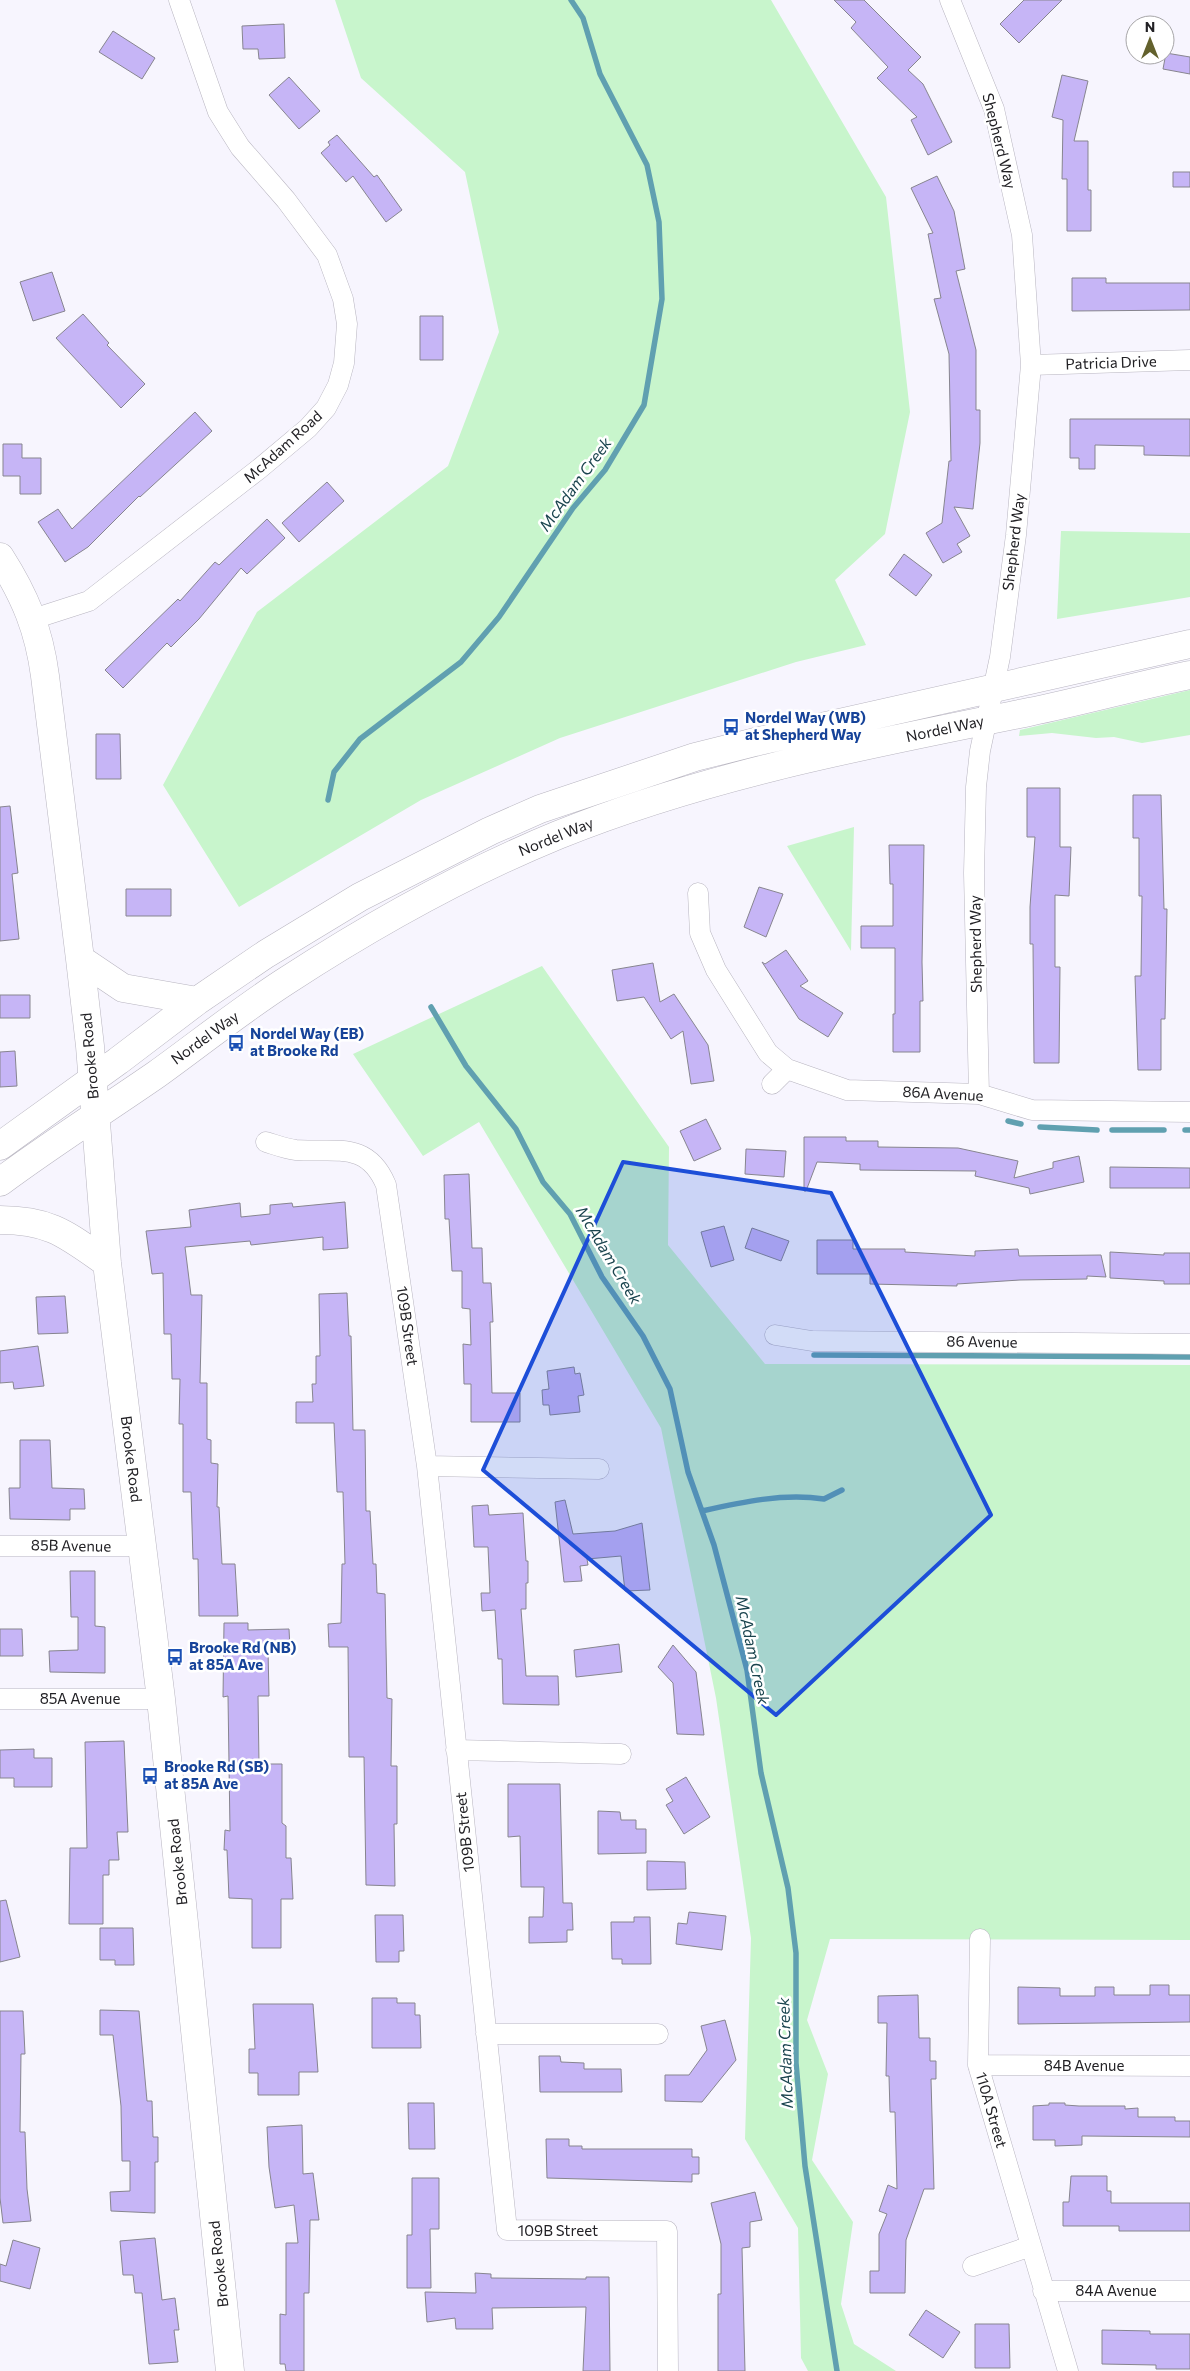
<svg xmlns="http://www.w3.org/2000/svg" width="1190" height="2371" font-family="Commissioner,sans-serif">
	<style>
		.green { fill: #c8f5cc }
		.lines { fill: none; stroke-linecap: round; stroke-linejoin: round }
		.stream { stroke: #60a0b0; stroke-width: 5.5 }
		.building { fill: #c6b5f6; stroke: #87858f }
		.street-casing { stroke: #b8b5c0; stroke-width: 21 }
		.secondary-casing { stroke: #b8b5c0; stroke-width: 29 }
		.street { stroke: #fff; stroke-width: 20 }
		.secondary { stroke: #fff; stroke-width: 28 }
		.marked { fill: #1d4ed8; fill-opacity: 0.2; stroke: #1d4ed8; stroke-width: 4; stroke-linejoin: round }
		.labels { text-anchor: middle; stroke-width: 5; stroke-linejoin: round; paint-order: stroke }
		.street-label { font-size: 15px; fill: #222125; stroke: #fff }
		.transit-label { font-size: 15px; font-weight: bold; fill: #164399; stroke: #fff; text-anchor: start }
		.water-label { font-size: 16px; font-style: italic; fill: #1a444e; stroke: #fff }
	</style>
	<rect width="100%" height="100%" fill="#f7f5fe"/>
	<path class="green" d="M335,0H771L886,197L910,412L885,534L835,580L866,645L796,662L560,738L421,800L239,907L163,785L257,612L448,466L499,332L465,172L361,78Z
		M1061,531L1190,533V597L1057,619Z
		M1190,690V735L1142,743L1114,737L1096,738L1052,733L1019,736L1020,730Z
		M854,827L851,951L787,846Z
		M542,966L669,1147L668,1245L765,1364L1190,1365V1940L830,1939L807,2020L828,2074L812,2160L853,2222L841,2304L854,2344L896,2371H808L801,2358L798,2228L745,2139L751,1938L716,1698L661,1428L479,1122L423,1156L353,1054Z"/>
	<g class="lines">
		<path class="stream" d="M328,800L334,772L360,739L461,662L499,617L573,508L605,470L644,405L662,299L659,222L647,165L600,74L583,18L571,0
			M431,1007L466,1066L516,1129L543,1182L570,1214L602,1277L643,1336L670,1389L688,1472L714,1545L747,1670L761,1773L788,1888L796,1953V2063L805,2166L837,2371
			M1008,1121L1021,1124
			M1040,1127L1097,1130
			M1112,1130H1164
			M1185,1130H1190
			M814,1355L1190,1357
			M702,1511C742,1502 783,1493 824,1499L842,1490"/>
	</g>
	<path class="building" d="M834,0H864L921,57L908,70L923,84L952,142L928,155L911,120L917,117L877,78L888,67L851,28L856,22Z
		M1024,0H1062L1019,43L1000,24Z
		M284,24L285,58L259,59L258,49H243L242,26Z
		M113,31L155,58L142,79L99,52Z
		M1166,53L1190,57V74L1163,69Z
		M1062,75L1088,81L1074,141H1088V190H1091V231H1067V179H1062L1063,120L1052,117Z
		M289,77L320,111L299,129L269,95Z
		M337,135L374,177L377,175L402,210L386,222L353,176L346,182L321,153L330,145L328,142Z
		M1173,172H1190V187H1173Z
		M937,176L954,211L965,269L956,271L976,350V410H980V443L973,509L954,507L970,536L957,544L962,552L943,563L926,533L942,523L949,461H951L949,354L934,299L941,298L928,234L933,233L911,188Z
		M52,272L65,311L33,321L20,282Z
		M1072,278H1106V283H1190V310L1072,311Z
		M83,314L109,343L107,345L145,384L121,408L56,338Z
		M420,316H443V360H420Z
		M195,412L212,431L140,497L139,496L88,547L65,562L38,522L58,509L72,529Z
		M1070,419H1190V456L1144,455V446L1095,445V469H1079V458H1070Z
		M3,444H22V458H41V494H20V476H3Z
		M327,482L344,501L299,542L282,523Z
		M267,519L285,538L247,574L241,568L199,619L171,647L167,643L123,688L105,670L178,599L180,601L215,562L219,565Z
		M904,554L932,575L916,596L889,575Z
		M96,734H120L121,779H96Z
		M1027,788H1060V847H1071L1069,896L1055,895V967H1060L1059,1063H1034L1033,944H1030V907L1035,837H1027Z
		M1133,795H1161L1164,909H1167L1165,1019H1161V1070H1138L1135,976H1141L1142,896H1139V838H1133Z
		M10,806L18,873L12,874L19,939L0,941V807Z
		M889,845H924L922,962L923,1001H920V1052H893V1014H895V948H861V926H893V884H890Z
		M759,887L783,894L766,937L744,927Z
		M126,889H171V916H126Z
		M786,950L808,981L800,986L843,1013L828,1037L799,1019L762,962L765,964Z
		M653,963L660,1002L674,994L708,1045L714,1081L691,1084L683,1031L671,1039L644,997L617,1001L612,970Z
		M0,995H30V1018H0Z
		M15,1051L17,1086L0,1087V1052Z
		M706,1119L721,1149L694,1161L680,1131Z
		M804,1137H846V1141H878V1147L958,1148L1018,1161L1014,1178L1053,1168V1162L1079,1156L1084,1182L1030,1194L1029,1188L975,1176L976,1171L860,1170V1164L817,1162L806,1191H804Z
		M746,1149L786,1151L784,1177L745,1174Z
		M1110,1167L1190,1168V1188H1110Z
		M469,1174L472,1248H482L483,1283H491L493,1322H490L492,1393H520V1422H471V1384H464L463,1344L471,1345L470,1309L462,1308V1271H452L449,1219H445L444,1175Z
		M345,1202L348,1248L323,1250V1237L251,1245L250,1241L185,1247L191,1295H202L200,1383H207V1439L211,1440V1463L218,1464L217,1507H219L222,1564H235L238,1616H199L198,1559H193L191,1492H183V1424H179L180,1379H172L171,1334H164L163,1273L152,1274L146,1231L191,1227L189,1210L240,1203L241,1217L270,1214V1205L292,1203L293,1207Z
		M724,1226L734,1260L711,1267L701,1232Z
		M752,1228L789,1241L781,1261L745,1248Z
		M817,1240H853V1249H905V1252L975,1256V1251L1018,1249L1019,1256L1101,1255L1106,1277L1087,1276V1279L1020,1280L957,1284V1286L870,1284V1274H817Z
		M1110,1252L1164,1255V1253H1190V1284H1164V1281L1110,1278Z
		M347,1293L349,1336H351L353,1430H365L366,1511H370L373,1564H376L377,1593L385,1594L387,1698L392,1699L391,1766H397V1824H394L395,1886L366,1885L364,1757H349L348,1647H329L328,1624L341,1623L342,1564H345L343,1492H337L334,1423H296V1402H313L312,1384H316V1356H320L319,1294Z
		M65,1296L68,1333L38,1334L36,1297Z
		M38,1346L44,1386L14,1389L13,1382L0,1383V1351Z
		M574,1367L575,1374L580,1373L584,1395L578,1396L580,1412L550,1415L549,1405H543L542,1390L549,1389L547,1371Z
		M20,1440H50L52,1488L84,1489L85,1509H70V1520L10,1519L9,1488H20Z
		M565,1500L573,1534L615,1531L642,1523L650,1590L625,1591L621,1556L587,1559L588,1565L580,1566L582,1581L564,1582L555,1502Z
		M488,1505L489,1515L523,1513L526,1561H528V1583H526V1609H521L526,1676H558L559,1705L503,1704L502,1659H498L495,1610L482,1611L481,1593H490L488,1547H474L472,1506Z
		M70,1571H95V1626L105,1627V1673L50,1672L49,1651L78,1650V1617H71Z
		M224,1623H248V1630L289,1629L290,1648L268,1649L269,1696H258L259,1764H282V1823L286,1826V1858H291L293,1899H281V1948H252V1899L229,1898L227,1850H224L225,1830L230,1831L228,1696L223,1697Z
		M0,1629H22L23,1656H0Z
		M619,1644L622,1672L576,1677L574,1650Z
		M673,1645L696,1672L704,1735L677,1734L673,1683L658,1667Z
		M124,1741L128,1832H117L119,1860H109V1875H103V1924H69L70,1848H87L85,1742Z
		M34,1749V1758H52V1787H14V1778H0V1750Z
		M686,1777L710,1817L684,1834L666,1805L673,1801L666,1789Z
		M508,1784H560L563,1903H572L573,1930H567V1942L529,1943V1917H543L544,1887H521L520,1836L508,1837Z
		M598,1811L620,1812L621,1820H636V1829H646V1853L598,1854Z
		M647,1861L685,1862L686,1889L647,1890Z
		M6,1900L20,1957L0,1962V1901Z
		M689,1912L726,1916L722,1950L676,1944L678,1923L687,1924Z
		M375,1915H403L404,1951H399V1962H376Z
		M634,1917H650L651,1964H622V1959H612L611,1922H634Z
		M100,1928H133L134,1965H115V1960H100Z
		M1150,1985H1169V1995H1190V2022L1018,2024V1987L1060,1988V1996H1095V1987H1114V1995H1150Z
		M918,1995L919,2038H930V2061H936V2079H931L934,2189H924L906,2240L905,2293H870V2271H879V2234L887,2214L879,2211L888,2185L897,2189L895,2112H890L889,2076H886L887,2023H878V1996Z
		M372,1998H397V2003H415V2015H420L421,2048H372Z
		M253,2004H313L318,2072H299V2095H258V2073H249V2049H255Z
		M100,2010L139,2011L147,2101H152L153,2137H158V2162H155V2213L111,2211L110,2192L130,2191V2161H122L121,2106L113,2035H100Z
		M0,2011H23L25,2054H21L20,2132H25L27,2189L31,2221L3,2223L0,2198Z
		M725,2020L736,2060L702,2102L665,2101V2075H689L707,2050L701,2026Z
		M539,2056H560L561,2062L584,2063V2069H621L622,2092H540Z
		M408,2103H434L435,2149H409Z
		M1049,2103H1065V2105L1079,2106H1125V2109L1138,2108V2117H1175V2121H1190V2137L1082,2136V2145L1055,2146V2140H1033V2106L1049,2105Z
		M302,2125L303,2174L313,2173L319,2220H310L309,2293H304V2371H286L285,2364H280V2314L286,2315V2243H298L294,2205L275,2208L269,2167L267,2127Z
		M546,2139H569V2146H582V2149H692V2157H699V2174H692V2182L547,2178Z
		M1071,2176H1107V2191H1111V2203H1190V2231H1119V2226H1063V2202H1069Z
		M412,2178H439V2229H430L431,2288H407V2235H412Z
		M755,2192L762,2220L750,2222V2247L742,2248L745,2371H718V2294H721V2244L711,2203Z
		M155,2238L162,2300L175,2298L179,2330H174L178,2362L149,2364L142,2293H135L133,2275H123L120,2241Z
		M13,2240L40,2248L30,2289L0,2281V2264L6,2266Z
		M475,2273L491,2274V2278L586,2279V2277H609L610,2371H583L586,2307L492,2308L493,2329H456L455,2318L427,2322L425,2292L476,2293Z
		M926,2310L960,2332L943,2358L909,2335Z
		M975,2324H1009L1010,2368H975Z
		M1102,2330L1150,2331V2334H1190V2369H1156V2365L1102,2364Z"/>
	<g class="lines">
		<g class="street-casing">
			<path id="street" d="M950,0L994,109L1022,235L1031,365L1016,535L1000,657L980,751L976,787L974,873L979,1094
				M1031,365L1190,360
				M33,619L89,601L259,469L308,428L326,408L338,385L344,363L347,324L343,299L327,255L286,200L240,147L218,112L179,0
				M698,893L700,933L716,970L768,1053L787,1069L847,1090L979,1094L1032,1110L1190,1112
				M772,1084L787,1069
				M266,1142C276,1145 286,1149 296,1150C335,1153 367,1140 386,1185L427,1466L507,2230L667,2231L668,2371
				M775,1335L812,1341L1190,1344
				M427,1466L599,1469
				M0,1546H143
				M0,1699H161
				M456,1750L621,1754
				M980,1939L978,2065L1068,2371
				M486,2034H658
				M978,2065L1190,2066
				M973,2266L1031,2246
				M1043,2291H1190"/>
		</g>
		<g class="secondary-casing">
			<path id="secondary" d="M0,557C25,596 39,630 45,676L80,959L90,1046L107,1263L161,1699L230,2371
				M80,959L123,988L197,1001
				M0,1146L118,1061L197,1001L266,954L360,897L490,831L540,809L695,757L755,742L1190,644
				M0,1182C51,1144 105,1110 157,1074C200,1043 241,1010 286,981C372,925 463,874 558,835C709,774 870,744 1029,712C1083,701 1136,686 1190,675
				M0,1220C51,1220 67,1235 107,1263"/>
		</g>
		<use href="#street" class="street"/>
		<use href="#secondary" class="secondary"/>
	</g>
	<path class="marked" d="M623,1162L831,1193L991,1515L776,1715L483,1470Z"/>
	<defs>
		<g id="bus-bare" transform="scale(1.35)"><path d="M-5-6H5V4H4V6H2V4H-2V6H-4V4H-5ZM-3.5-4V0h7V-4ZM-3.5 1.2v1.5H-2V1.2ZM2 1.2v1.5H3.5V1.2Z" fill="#1a4fb4" stroke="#fff" stroke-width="2.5" paint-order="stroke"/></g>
	</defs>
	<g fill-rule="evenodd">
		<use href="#bus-bare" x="731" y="727"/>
		<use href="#bus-bare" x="236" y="1043"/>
		<use href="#bus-bare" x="175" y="1657"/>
		<use href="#bus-bare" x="150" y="1776"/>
	</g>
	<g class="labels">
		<g class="street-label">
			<text transform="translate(999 141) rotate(76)" y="5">Shepherd Way</text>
			<text transform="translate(1111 363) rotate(-2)" y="5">Patricia Drive</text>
			<text transform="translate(283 447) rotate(-42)" y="5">McAdam Road</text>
			<text transform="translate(1014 542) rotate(-83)" y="5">Shepherd Way</text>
			<text transform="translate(945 729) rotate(-12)" y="5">Nordel Way</text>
			<text transform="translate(556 837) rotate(-22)" y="5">Nordel Way</text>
			<text transform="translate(976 944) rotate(-91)" y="5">Shepherd Way</text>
			<text transform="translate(205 1038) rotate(-36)" y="5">Nordel Way</text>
			<text transform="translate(90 1056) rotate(-95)" y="5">Brooke Road</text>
			<text transform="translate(943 1094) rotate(3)" y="5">86A Avenue</text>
			<text transform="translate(407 1326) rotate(82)" y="5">109B Street</text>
			<text transform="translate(982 1342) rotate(1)" y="5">86 Avenue</text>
			<text transform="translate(131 1459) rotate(83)" y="5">Brooke Road</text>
			<text transform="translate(71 1546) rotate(1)" y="5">85B Avenue</text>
			<text x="80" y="1704">85A Avenue</text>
			<text transform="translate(465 1832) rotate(-96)" y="5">109B Street</text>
			<text transform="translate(178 1862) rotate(-96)" y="5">Brooke Road</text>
			<text x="1084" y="2071">84B Avenue</text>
			<text transform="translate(991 2110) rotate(74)" y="5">110A Street</text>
			<text x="558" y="2236">109B Street</text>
			<text transform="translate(219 2264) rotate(-96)" y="5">Brooke Road</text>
			<text x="1116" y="2296">84A Avenue</text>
		</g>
		<g class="transit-label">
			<text x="745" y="723">Nordel Way (WB)<tspan x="745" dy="17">at Shepherd Way</tspan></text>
			<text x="250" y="1039">Nordel Way (EB)<tspan x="250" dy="17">at Brooke Rd</tspan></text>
			<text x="189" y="1653">Brooke Rd (NB)<tspan x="189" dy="17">at 85A Ave</tspan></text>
			<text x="164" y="1772">Brooke Rd (SB)<tspan x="164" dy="17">at 85A Ave</tspan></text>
		</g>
		<g class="water-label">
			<text transform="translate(575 484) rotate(-54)" y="6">McAdam Creek</text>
			<text transform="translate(609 1255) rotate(59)" y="6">McAdam Creek</text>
			<text transform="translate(753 1650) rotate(78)" y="6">McAdam Creek</text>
			<text transform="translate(785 2053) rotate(-92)" y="6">McAdam Creek</text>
		</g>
	</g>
	<g transform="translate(1150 40)"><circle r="24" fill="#ffffff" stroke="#a7a6a8"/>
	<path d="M0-4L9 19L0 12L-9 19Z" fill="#63612d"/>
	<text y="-8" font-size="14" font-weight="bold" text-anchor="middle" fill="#222125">N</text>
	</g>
</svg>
